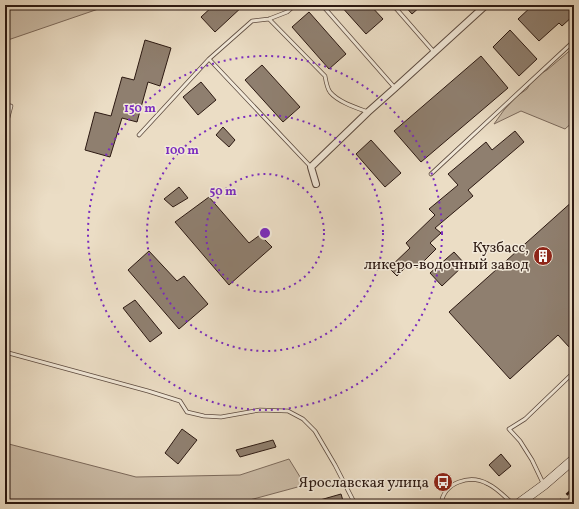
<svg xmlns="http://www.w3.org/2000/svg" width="579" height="509" font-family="Vollkorn,serif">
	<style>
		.green { fill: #cbbca7; stroke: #7c6a5c }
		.building { fill: #8f7f6f; stroke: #2c1912 }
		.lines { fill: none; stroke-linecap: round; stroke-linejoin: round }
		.lane-casing { stroke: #5c4a3f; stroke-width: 4.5 }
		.street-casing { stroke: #5c4a3f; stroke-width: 8 }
		.secondary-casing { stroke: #2c1912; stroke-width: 10 }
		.lane { stroke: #f2e9d9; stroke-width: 3 }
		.street { stroke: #f2e9d9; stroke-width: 6 }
		.secondary { stroke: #f2e9d9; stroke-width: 9 }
		.rail { stroke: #2c1912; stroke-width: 2.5; stroke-dasharray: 7 7; stroke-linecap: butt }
		.ring { fill: none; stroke: #7b2cbf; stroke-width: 2; stroke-dasharray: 2 4 }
		.labels { text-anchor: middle; stroke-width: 3; stroke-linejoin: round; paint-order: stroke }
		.poi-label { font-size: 15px; fill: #2c1912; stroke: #f2e9d9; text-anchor: end }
		.centre { fill: #7b2cbf; stroke: #f2e9d9; stroke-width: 2 }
		.ring-label { font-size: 12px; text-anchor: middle; font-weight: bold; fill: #7b2cbf; stroke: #f2e9d9; stroke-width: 3; stroke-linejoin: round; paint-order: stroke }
	</style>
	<rect width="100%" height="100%" fill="#ebddc5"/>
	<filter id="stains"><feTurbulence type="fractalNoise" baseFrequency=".005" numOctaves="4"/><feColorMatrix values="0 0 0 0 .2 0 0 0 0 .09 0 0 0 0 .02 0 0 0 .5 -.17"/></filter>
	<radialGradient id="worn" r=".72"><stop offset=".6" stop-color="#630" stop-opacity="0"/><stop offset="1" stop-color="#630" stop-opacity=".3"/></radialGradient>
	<path class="green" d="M5,5H110L5,41Z
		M574,47V121L565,129L521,111L494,124L504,110L517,96L527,89L534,77L547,70Z
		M5,443L136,477L240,475L289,459L305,485L235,504H5Z"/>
	<path class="building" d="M214,5H244L215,32L201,17Z
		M340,5H370L383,19L366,34Z
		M404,5H422L412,14Z
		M533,5H574V15L562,26L559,23L539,41L518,19Z
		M309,12L346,54L329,69L292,27Z
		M510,30L537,59L519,76L493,47Z
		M145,40L171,48L160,86L148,82L137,122L122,118L110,157L85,150L95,112L111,116L122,77L134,80Z
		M481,56L508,88L421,162L394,131Z
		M262,65L300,107L283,122L245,80Z
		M201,82L216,100L198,115L183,97Z
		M223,127L235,140L229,147L216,135Z
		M515,131L524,142L468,190L473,196L435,228L441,233L430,243L436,249L417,268L411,262L397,276L389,268L410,248L406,243L435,215L429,209L458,185L448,174L486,142L492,150Z
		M371,140L401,173L385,187L356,154Z
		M179,187L188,198L173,207L164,199Z
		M209,197L249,243L260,235L272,247L229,285L175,222Z
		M574,200V344L570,348L558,335L510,379L449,312Z
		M149,251L177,281L184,276L208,304L179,329L128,270Z
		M454,252L465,264L442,286L430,273Z
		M135,300L162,333L150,342L123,308Z
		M182,429L197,440L178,464L165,453Z
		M273,440L276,447L240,457L236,450Z
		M501,454L511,466L499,476L489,465Z
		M341,494L344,504H313V502Z"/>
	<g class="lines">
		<g class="lane-casing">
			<path id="lane" d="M322,5L395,88
				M393,5L434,52
				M474,5L480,11
				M269,19L325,76C326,82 327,88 330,92C338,102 357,108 368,112
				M209,59L252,21L269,19L287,12L295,5
				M5,105L11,106L5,129
				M139,135L209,59L311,167
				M431,174L574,41
				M5,352L148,391L180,401L187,412L204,416L221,417L260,410L288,411L303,419L315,431L335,465L355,504
				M543,483L532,460L520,441L509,429L525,419L574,372
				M441,504C444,482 470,474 488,484C497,488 506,498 513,504"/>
		</g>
		<g class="street-casing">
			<path id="street" d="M316,184L311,167L368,112L395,88L486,5"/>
		</g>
		<g class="secondary-casing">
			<path id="secondary" d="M518,504L544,485L574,459"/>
		</g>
		<use href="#lane" class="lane"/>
		<use href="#street" class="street"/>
		<use href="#secondary" class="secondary"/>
		<path class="rail" d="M556,504L574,488"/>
	</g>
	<g class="ring">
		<circle cx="265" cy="233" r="59"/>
		<circle cx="265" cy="233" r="118"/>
		<circle cx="265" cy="233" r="177"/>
	</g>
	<defs>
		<g id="building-disc" transform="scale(1)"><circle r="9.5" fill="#8f2418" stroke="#f2e9d9"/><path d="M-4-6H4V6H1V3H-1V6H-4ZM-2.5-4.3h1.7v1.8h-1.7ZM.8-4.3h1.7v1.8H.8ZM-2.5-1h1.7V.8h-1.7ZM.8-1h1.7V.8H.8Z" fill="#fff"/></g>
		<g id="bus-disc" transform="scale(1)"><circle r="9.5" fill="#8f2418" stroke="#f2e9d9"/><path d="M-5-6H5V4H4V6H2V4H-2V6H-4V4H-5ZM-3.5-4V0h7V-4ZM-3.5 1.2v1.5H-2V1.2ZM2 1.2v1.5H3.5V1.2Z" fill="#fff"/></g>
	</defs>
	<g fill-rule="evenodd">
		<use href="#building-disc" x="543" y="256"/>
		<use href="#bus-disc" x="443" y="482"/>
	</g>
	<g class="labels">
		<g class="poi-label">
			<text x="529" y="252">Кузбасс,<tspan x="529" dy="17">ликеро-водочный завод</tspan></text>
			<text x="429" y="487">Ярославская улица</text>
		</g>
	</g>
	<circle cx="265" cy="233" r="6" class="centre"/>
	<g class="ring-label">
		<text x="140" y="112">150 m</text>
		<text x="182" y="154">100 m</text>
		<text x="223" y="195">50 m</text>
	</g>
	<rect width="579" height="509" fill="none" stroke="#ebddc5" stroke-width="20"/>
	<rect x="6" y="6" width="567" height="497" fill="none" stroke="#2c1912" stroke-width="2"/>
	<rect x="10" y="10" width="559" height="489" fill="none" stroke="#2c1912"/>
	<rect width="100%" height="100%" filter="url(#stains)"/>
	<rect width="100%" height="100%" fill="url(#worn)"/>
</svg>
